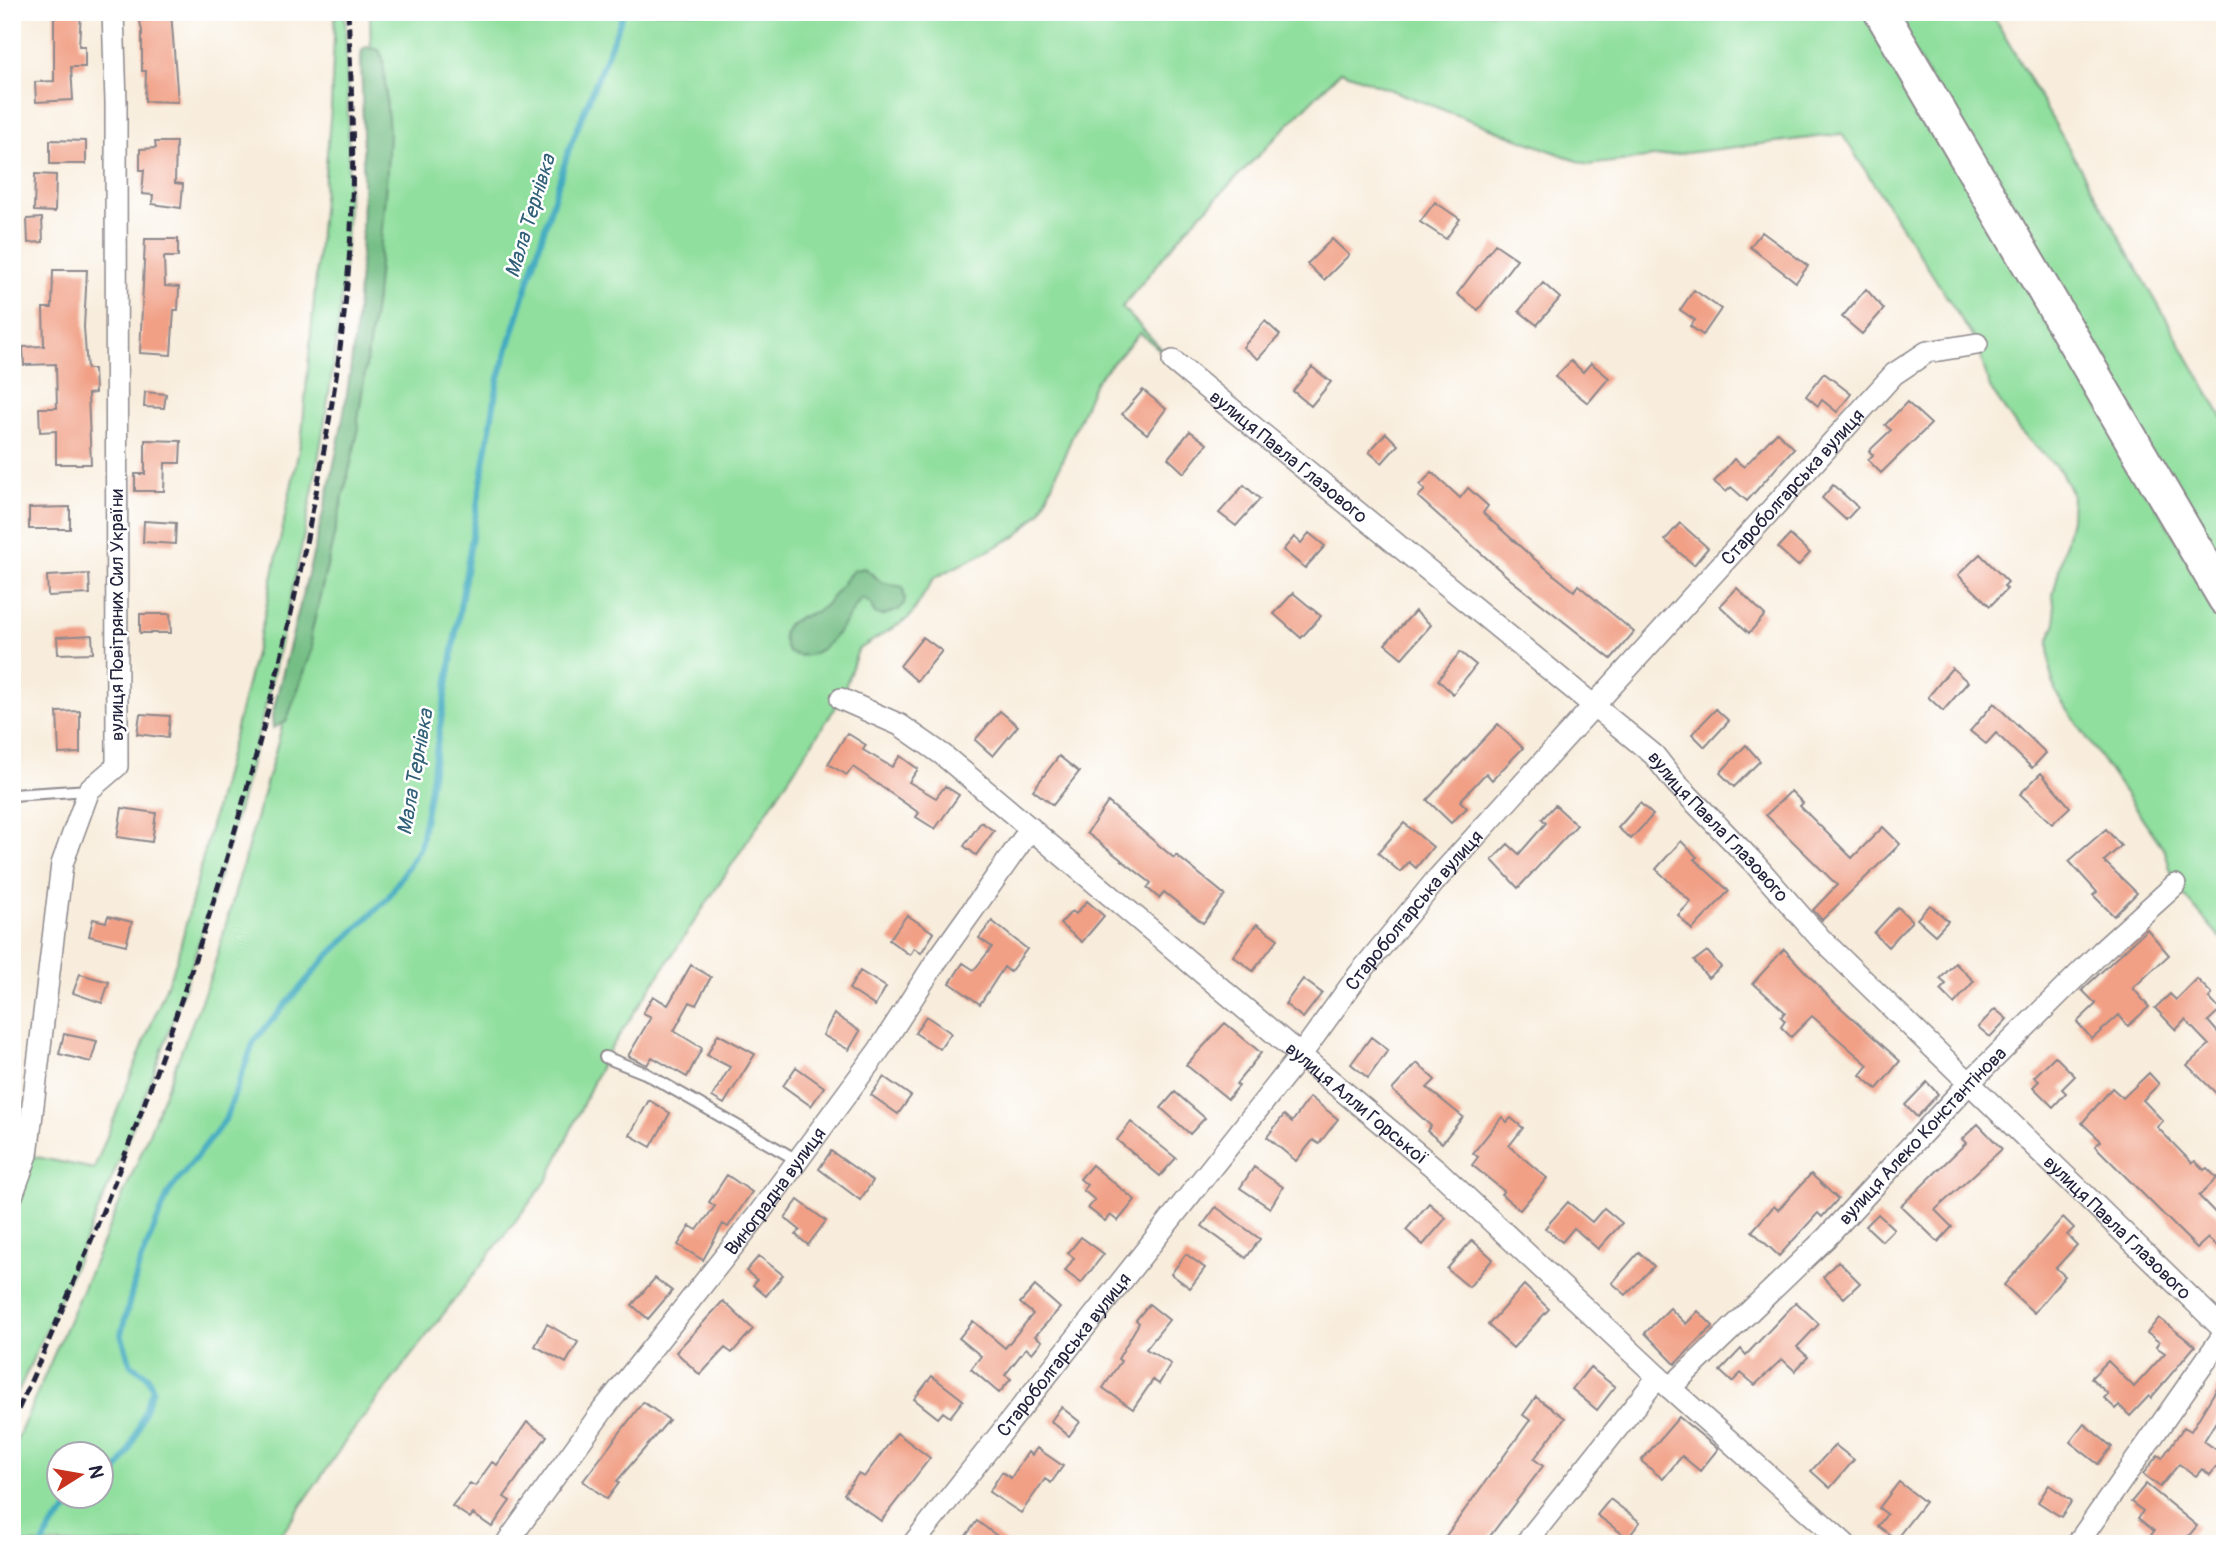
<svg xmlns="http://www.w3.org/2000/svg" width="2237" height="1556" font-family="Pangolin,sans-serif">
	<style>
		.green { fill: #90df9e; stroke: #59806c; stroke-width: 2; fill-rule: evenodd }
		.forest { fill: #74be85; stroke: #4b7060; stroke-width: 2 }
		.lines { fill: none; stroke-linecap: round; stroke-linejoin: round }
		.stream { stroke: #41aac0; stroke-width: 6 }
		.building { fill: #f1a086 }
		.service-casing { stroke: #8d888c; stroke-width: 14 }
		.minor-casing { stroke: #8d888c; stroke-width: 24 }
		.trunk-casing { stroke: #8d888c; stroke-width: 37 }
		.service { stroke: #fff; stroke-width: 10 }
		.minor { stroke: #fff; stroke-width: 21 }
		.trunk { stroke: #fff; stroke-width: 33 }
		.rail { stroke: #22223b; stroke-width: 5; stroke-dasharray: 10 5; stroke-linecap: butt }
		.labels { text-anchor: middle; stroke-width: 5; stroke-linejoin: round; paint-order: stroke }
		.street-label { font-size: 19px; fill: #22223b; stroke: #fff }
		.water-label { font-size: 21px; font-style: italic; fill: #305f77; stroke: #fff }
	</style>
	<rect width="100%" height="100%" fill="#fff"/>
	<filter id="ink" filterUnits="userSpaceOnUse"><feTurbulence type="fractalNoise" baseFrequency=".0143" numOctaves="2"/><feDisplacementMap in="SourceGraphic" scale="14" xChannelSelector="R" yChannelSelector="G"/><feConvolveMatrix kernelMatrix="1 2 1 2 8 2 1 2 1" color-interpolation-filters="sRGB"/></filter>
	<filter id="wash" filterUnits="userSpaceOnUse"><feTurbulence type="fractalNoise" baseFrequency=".00686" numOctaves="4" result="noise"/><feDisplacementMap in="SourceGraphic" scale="28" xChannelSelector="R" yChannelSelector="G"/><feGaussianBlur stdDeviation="1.57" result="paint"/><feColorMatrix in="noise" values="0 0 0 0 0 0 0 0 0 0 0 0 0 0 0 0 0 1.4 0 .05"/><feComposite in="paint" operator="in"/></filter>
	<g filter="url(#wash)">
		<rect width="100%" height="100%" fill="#f8eddc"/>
		<path class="green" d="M335,12H345C347,89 351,167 346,245C338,358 318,471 294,582C267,709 233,837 193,961C144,1112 78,1260 12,1405V1196L27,1155L94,1169L177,959L263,622L302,435L331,108Z
			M370,12H1867L2225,623V943L2175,885L2165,851L2056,693L2050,671L2049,639L2056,623L2053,595L2071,519L2072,493L2061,472L2019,430L1990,388L1977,344L1842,134L1588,165L1341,71L1188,227L1122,307L1173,361L1140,333L1095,382L1041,511L1017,536L934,578L910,617L858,650L841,699L605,1057L548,1179L349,1436L275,1544H12V1451L137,1163L212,973L278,742L337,507L352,419L373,125ZM60,1454H102V1496H60Z
			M1891,12H1991L2225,422V583Z"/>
		<path class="forest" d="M366,47L379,50L383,58L389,133L387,171L376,298L358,420L359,428L311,635L313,648L286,722L273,728L272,716C300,599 338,476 352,357C365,259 365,158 361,59L362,50Z
			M865,568L881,582L903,587L905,601L900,609L882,616L874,613L871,604L862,598C843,621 825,669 788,652C771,616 805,620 822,608C833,600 843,580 854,570Z"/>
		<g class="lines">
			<path class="stream" d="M102,1483C130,1469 140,1418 153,1389L147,1375L131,1365L121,1334L139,1265L169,1192L225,1120L254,1041L325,959L388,898L420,847L498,381L569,149L624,12
				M43,1544L51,1528L80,1496"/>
		</g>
		<g id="blocks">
			<path class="building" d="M54,12H81L79,46H85V67H71L73,100L36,102L35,82L54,81Z
				M138,12H171L178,102L145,101L146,71H142V31Z
				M50,140L86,141V164H50Z
				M155,142H176L175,183L183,184L181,208L152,204L153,195L142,194L144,170H140V149L156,148Z
				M35,174L56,175L55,212L34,211Z
				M1435,202L1460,219L1446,239L1420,222Z
				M42,218L43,242L28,243L27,219Z
				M1762,232L1808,266L1796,282L1750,247Z
				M145,239H178V257H164L165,286L179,287L178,310H174L171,355L140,353Z
				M1332,239L1349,255L1324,280L1307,264Z
				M1495,244L1517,259L1478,310L1457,294Z
				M53,270H87L84,327L87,369H94L95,393L88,394L91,464H56V431L40,432L39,408H57L56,364L24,365L23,347L44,346L43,308H52Z
				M1543,283L1560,298L1537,325L1519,311Z
				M1866,289L1884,309L1862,334L1842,317Z
				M1694,290L1721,309L1703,335L1690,326L1695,320L1680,310Z
				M1265,321L1280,335L1258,359L1243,347Z
				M1571,361L1583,372L1591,363L1609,378L1588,403L1555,377Z
				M1312,367L1331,382L1311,406L1293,391Z
				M1824,373L1851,394L1837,412L1822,400L1818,406L1806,396Z
				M1143,390L1166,409L1147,434L1122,414Z
				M145,392L166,394L164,408L144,407Z
				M1907,402L1931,424L1881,473L1868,460L1873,455L1869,451L1891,430L1885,425Z
				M1190,431L1207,444L1184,473L1168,458Z
				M1777,432L1794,448L1747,501L1731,487L1726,492L1714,482L1734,459L1744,467Z
				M1386,433L1398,445L1382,463L1369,452Z
				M145,440L181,441L180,463H165L164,491H135V474H145Z
				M1432,472L1460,498L1468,488L1488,506L1483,513L1532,557L1574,591L1578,585L1634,632L1611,659L1510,579L1418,497L1425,490L1420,485Z
				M1244,485L1260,499L1236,526L1219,513Z
				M1833,485L1858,507L1846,520L1822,498Z
				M70,507V529H29V508Z
				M144,521L176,523L175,544L143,542Z
				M1680,523L1708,548L1694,565L1665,540Z
				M1309,533L1325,546L1305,568L1283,550L1294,537L1301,543Z
				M1790,535L1810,553L1798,566L1778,548Z
				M1980,554L2008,582L2004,586L2007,589L1990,606L1958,575Z
				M89,574L90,594L48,596L47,576Z
				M1737,588L1765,615L1749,633L1720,606Z
				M1293,593L1321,616L1301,638L1274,614Z
				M1415,611L1431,625L1402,658L1385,644Z
				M140,614H170L171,633H140Z
				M92,635L93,653L58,654L57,637Z
				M923,637L942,651L917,681L900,666Z
				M1460,652L1476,665L1453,694L1438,680Z
				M1952,668L1968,682L1943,711L1928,697Z
				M1994,703L2046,753L2032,768L1996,733L1986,744L1970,731Z
				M1716,709L1729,721L1705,747L1692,734Z
				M80,711V753L59,754L57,712Z
				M1000,711L1018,726L993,756L975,740Z
				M140,714L170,716L168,738L137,734Z
				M1498,724L1523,748L1492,780L1486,773L1460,801L1467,808L1451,823L1427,800Z
				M847,733L866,745L863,750L892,767L900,756L918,769L909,782L936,798L945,786L959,795L935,829L916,817L919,813L853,767L847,775L828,764Z
				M1746,745L1760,761L1734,787L1720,773Z
				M1059,756L1079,772L1053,805L1033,790Z
				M2041,773L2070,807L2052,824L2020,794Z
				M1791,791L1803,803L1800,806L1852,858L1883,827L1900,844L1822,920L1813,910L1837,885L1766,815Z
				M1108,802L1174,858L1176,855L1225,895L1203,923L1164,892L1159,898L1147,888L1151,883L1087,833Z
				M1640,803L1653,815L1631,839L1618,828Z
				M1555,805L1577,825L1518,888L1492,860L1508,844L1519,854L1546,823L1542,819Z
				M122,808L156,813L152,842L117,837Z
				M981,822L994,831L976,855L964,846Z
				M1404,823L1433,847L1416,868L1409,862L1400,872L1378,853Z
				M2106,829L2121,846L2104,861L2137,893L2114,916L2093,895L2097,892L2069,861Z
				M1681,841L1697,857L1694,859L1729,891L1692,930L1678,915L1691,902L1656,869Z
				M1087,901L1104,916L1082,942L1060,924L1072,911L1076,914Z
				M1930,905L1948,921L1935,935L1917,919Z
				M1898,907L1912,921L1888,947L1874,933Z
				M907,915L934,933L921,953L914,948L910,955L889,940Z
				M108,916L132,922L126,945L89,936L93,919L106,922Z
				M992,921L1027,949L1010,972L1004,967L980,1004L950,983L963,963L974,970L992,947L979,938Z
				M1257,924L1278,939L1253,971L1233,956Z
				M2147,929L2169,955L2133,988L2149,1007L2128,1026L2119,1015L2092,1039L2077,1022L2096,1004L2082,990Z
				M1784,949L1830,998L1900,1061L1877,1089L1860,1075L1868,1065L1812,1016L1791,1037L1781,1027L1785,1021L1781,1017L1785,1012L1753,983Z
				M1707,951L1721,967L1708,978L1694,961Z
				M1955,963L1974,981L1954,1004L1940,990L1946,984L1940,979Z
				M691,965L711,977L696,1005L690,1002L674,1031L702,1048L687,1077L652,1057L647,1065L628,1056L651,1017L643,1013L653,996L668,1005Z
				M860,971L886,987L875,1006L849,989Z
				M80,974L109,982L102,1003L73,993Z
				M1303,979L1322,993L1303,1018L1285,1004Z
				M2197,979L2212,994L2209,998L2220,1010L2208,1021L2220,1035L2225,1031V1102L2187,1065L2209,1045L2185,1020L2176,1030L2155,1008L2170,994L2176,1000Z
				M1995,1009L2007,1019L1990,1037L1978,1027Z
				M834,1014L860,1031L849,1050L823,1035Z
				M926,1016L951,1033L940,1049L915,1033Z
				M1225,1023L1261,1053L1236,1084L1239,1086L1228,1099L1186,1065Z
				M64,1034L97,1041L91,1062L59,1054Z
				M718,1034L755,1054L724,1104L712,1097L730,1067L707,1055Z
				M1371,1037L1388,1050L1368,1078L1351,1064Z
				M2055,1056L2075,1076L2062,1089L2066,1093L2053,1107L2033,1087L2039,1081L2034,1077Z
				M1417,1063L1435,1080L1427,1088L1463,1117L1442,1143L1427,1131L1431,1126L1392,1090Z
				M796,1067L824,1087L811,1106L783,1086Z
				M2149,1073L2159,1084L2143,1100L2163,1121L2157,1127L2192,1163L2195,1161L2204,1170L2207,1168L2217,1178L2199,1196L2225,1223V1253L2208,1238L2197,1248L2095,1146L2101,1141L2082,1123L2112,1088L2123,1098Z
				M884,1077L911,1096L898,1114L871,1095Z
				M1927,1082L1938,1094L1917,1117L1905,1105Z
				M1175,1092L1205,1118L1190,1134L1161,1108Z
				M1310,1097L1338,1119L1319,1144L1313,1140L1296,1161L1267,1137L1284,1115L1292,1122Z
				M649,1100L670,1113L651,1147L630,1135Z
				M1502,1117L1507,1122L1511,1118L1523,1128L1509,1146L1547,1178L1520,1210L1501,1194L1504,1191L1472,1165L1478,1157L1473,1153Z
				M1131,1122L1176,1158L1160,1176L1117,1140Z
				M1978,1124L2002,1149L1935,1210L1952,1227L1938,1242L1901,1206L1966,1143L1962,1139Z
				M831,1151L873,1181L860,1200L819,1169Z
				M1092,1165L1135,1200L1118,1221L1110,1215L1105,1221L1088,1208L1095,1200L1083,1190L1087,1185L1080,1179Z
				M1254,1167L1283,1187L1270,1208L1240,1188Z
				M1811,1174L1838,1199L1822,1217L1818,1213L1779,1256L1752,1231L1774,1206L1778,1210Z
				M727,1175L752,1192L728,1227L723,1224L703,1260L678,1245L690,1226L697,1230L715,1206L709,1202Z
				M798,1200L826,1221L808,1245L796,1235L800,1230L785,1218Z
				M1568,1202L1592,1222L1604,1208L1622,1223L1598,1249L1574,1228L1562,1242L1545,1228Z
				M1429,1203L1446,1218L1423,1245L1406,1230Z
				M1216,1207L1260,1239L1246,1258L1202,1226Z
				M1878,1214L1894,1229L1882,1241L1866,1226Z
				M2063,1217L2074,1228L2067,1235L2077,1245L2056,1268L2065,1276L2034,1313L2004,1285Z
				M1081,1237L1104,1254L1081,1283L1065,1271L1074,1258L1068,1253Z
				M1472,1240L1493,1259L1469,1287L1447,1269Z
				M1639,1252L1654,1266L1626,1295L1612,1283Z
				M1186,1254L1205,1268L1190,1288L1171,1274Z
				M759,1256L783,1275L766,1296L753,1285L757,1280L746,1271Z
				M1838,1261L1860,1283L1844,1298L1823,1277Z
				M655,1278L672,1291L648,1319L632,1305Z
				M1524,1285L1549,1309L1513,1348L1488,1325Z
				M1035,1286L1060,1308L1035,1336L1042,1341L1032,1353L1026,1348L1005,1375L1011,1379L999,1393L971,1369L981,1356L959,1338L973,1321L1005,1348L1033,1314L1020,1303Z
				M723,1301L753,1329L732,1353L725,1348L700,1375L676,1352Z
				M1796,1302L1819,1324L1797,1347L1808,1357L1795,1371L1782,1359L1755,1385L1741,1373L1732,1382L1720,1371L1741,1349L1746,1355Z
				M1149,1304L1169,1320L1146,1349L1171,1364L1159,1384L1153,1380L1133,1409L1103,1388L1121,1361L1118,1359L1139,1323L1136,1320Z
				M1670,1308L1686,1324L1698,1311L1713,1326L1675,1364L1645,1333Z
				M2159,1318L2195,1346L2151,1398L2149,1396L2130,1416L2119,1405L2116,1409L2104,1398L2108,1394L2091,1378L2108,1361L2134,1387L2165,1353L2156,1347L2159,1342L2147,1333Z
				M547,1324L578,1342L566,1363L535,1346Z
				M1590,1367L1615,1387L1597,1410L1572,1389Z
				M2225,1375V1407L2204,1441L2225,1456L2210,1475L2202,1469L2196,1476L2179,1464L2160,1487L2143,1474L2158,1455L2162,1458L2184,1427L2191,1431Z
				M932,1376L963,1400L950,1417L943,1412L938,1418L914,1399Z
				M1536,1397L1565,1418L1534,1459L1543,1466L1484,1544H1440L1530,1420L1523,1415Z
				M643,1402L669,1420L617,1481L619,1483L607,1499L583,1481Z
				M1061,1407L1080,1422L1069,1436L1051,1421Z
				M1679,1417L1718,1449L1700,1471L1682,1456L1663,1479L1641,1461Z
				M527,1422L547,1436L504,1497L510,1501L492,1527L473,1514L470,1518L452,1506L470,1483L475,1486L492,1462L497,1465Z
				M2084,1424L2112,1447L2098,1464L2070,1442Z
				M897,1433L930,1458L881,1521L844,1494L858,1474L864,1477Z
				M1835,1445L1854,1460L1830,1488L1811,1471Z
				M1037,1448L1063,1466L1051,1483L1045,1479L1021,1513L989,1492L1002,1472L1011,1478L1028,1452L1032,1455Z
				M1899,1482L1925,1502L1896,1539L1878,1526L1887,1514L1879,1508Z
				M2146,1484L2197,1526L2182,1544H2145L2154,1531L2138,1518L2143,1511L2131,1502Z
				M2049,1485L2072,1501L2061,1517L2038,1502Z
				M1610,1499L1640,1522L1628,1538L1597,1515Z
				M977,1521L1008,1544H974L965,1537Z"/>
		</g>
	</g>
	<g filter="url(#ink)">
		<use href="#blocks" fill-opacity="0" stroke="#8d888c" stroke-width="2"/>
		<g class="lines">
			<g class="service-casing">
				<path id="service" d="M12,795L89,790
					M605,1057L645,1073L797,1160"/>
			</g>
			<g class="minor-casing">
				<g id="minor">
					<path id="s1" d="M1173,361L1654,755L1676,783L1753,862L1820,938L2225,1331"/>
					<path id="s2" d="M841,699L900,725L943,755L1437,1170L1670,1388L1845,1544"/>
					<path d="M12,1196L27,1155L62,864L89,790L117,766L116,102L113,12"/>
					<path id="s3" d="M1670,1388L1826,1238L1970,1082L2102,951L2175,885"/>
					<path id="s4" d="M506,1544L603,1410L757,1216L879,1050L935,963L1031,828"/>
					<path id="s5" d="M913,1544L1300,1056L1359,974L1436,880L1894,374L1927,352L1977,344"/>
					<path d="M1525,1544L1658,1377"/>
					<path d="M2077,1544L2225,1333"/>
				</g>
			</g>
			<g class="trunk-casing">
				<path id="trunk" d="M1881,12L2225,599"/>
			</g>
			<use href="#service" class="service"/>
			<use href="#minor" class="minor"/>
			<use href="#trunk" class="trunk"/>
			<path class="rail" d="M12,1423C137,1149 239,863 301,567C323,461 343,356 350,247C355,169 352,91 348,12"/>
		</g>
	</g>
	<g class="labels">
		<g class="street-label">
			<text dy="7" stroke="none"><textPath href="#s1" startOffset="150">вулиця Павла Глазового</textPath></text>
			<text dy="7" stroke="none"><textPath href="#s5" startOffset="1376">Староболгарська вулиця</textPath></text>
			<text transform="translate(116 615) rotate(-90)" y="7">вулиця Повітряних Сил України</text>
			<text dy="7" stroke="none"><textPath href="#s1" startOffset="718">вулиця Павла Глазового</textPath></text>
			<text dy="7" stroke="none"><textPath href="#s5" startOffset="808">Староболгарська вулиця</textPath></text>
			<text dy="7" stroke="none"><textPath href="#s2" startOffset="658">вулиця Алли Горської</textPath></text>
			<text dy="7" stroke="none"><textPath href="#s3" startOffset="357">вулиця Алеко Константінова</textPath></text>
			<text dy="7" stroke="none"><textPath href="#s4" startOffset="444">Виноградна вулиця</textPath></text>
			<text dy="7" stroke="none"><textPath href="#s1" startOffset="1284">вулиця Павла Глазового</textPath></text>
			<text dy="7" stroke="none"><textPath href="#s5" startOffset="242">Староболгарська вулиця</textPath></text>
		</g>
		<g class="water-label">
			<text transform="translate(530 216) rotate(-73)" y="7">Мала Тернівка</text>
			<text transform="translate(415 772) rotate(-80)" y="7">Мала Тернівка</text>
		</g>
	</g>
	<rect width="2237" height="1556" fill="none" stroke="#fff" stroke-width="42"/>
	<g transform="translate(80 1475) rotate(79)"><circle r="33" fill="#ffffff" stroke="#a7a7b1" stroke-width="2"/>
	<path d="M0-5L12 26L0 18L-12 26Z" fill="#c8321e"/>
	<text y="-10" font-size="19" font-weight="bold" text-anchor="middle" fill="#22223b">N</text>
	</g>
</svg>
